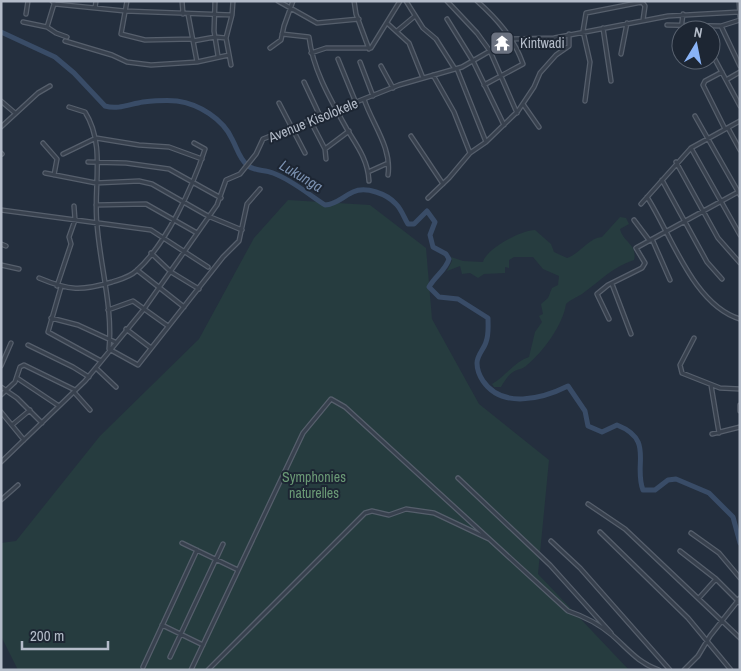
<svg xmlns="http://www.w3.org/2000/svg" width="741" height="671" font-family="'Archivo Narrow',sans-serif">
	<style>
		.green { fill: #263c3f }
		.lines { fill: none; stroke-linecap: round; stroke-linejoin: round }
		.river { stroke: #394c67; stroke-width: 5 }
		.street-casing { stroke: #565f6c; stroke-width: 5.5 }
		.street { stroke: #38414e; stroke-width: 3 }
		.labels { text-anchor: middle; stroke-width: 4; stroke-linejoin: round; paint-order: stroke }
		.poi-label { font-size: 14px; fill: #b4bcc9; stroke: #1d2633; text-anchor: start }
		.street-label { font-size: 14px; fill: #b4bcc9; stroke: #1d2633 }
		.park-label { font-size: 14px; fill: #6b9a76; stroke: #1d2633 }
		.water-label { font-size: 15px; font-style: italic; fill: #7c92b1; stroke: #1d2633 }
	</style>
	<rect width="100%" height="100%" fill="#242f3e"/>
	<path class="green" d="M288,200L370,205L426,248L432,319L479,404L549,460L538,574L629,670H18L1,636V543L16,541L100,436L199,339L254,238Z
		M620,217L626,218L629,224L620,229C623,242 638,245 634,260C612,267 600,281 582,294C576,298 571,299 566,304C563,325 543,352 527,365C524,369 517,369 513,372C508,375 504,382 501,387H494L492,384C506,376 514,362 529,357L535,332L542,322L539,316L543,314L541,304L548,298L552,288L558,285L559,276L543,269L533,257H514L509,260V268L505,267V273L484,274L478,278L470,273L462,274L460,266L447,271L452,261L451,257L463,261L483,262C486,249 521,230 535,230L551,244L554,252L567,258C580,254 588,238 602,237Z"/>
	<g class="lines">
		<path class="river" d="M1,32L55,57L74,73L105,106C118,110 130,104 143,102C153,101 167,100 177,101C199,104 223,119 232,139C237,148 239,158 247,165C255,172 264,169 273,173C292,180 308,194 325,205C337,204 342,197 353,192C366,186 387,194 396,204C402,210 404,218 408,224H414L427,211L435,222L430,235L433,247L446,254L449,259C446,270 435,276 429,287L439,297L458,299L488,318C488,326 489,334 486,342C484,349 477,355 477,363C477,370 479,375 483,381C502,409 542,399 568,386L585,411L588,426L602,432L617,425C655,440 633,464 643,490H655L668,480L676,479L709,493L733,517L740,543"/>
		<g class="street-casing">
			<path id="street" d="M52,1L55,4L125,11L232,15
				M127,1L121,34L145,40L193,39
				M182,1L183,14
				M215,1L214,31L218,56
				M278,1L317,23L359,19
				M354,1L356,14L369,49
				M406,1L423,28L436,39L455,69
				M447,1L477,33L490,51L517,113
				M477,1C497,19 514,38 523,64L484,85
				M739,1L740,17
				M95,8L96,1
				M26,14L28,1
				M188,14L197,62
				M447,19L473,61L504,125
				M23,22L47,27L56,33L67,37
				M387,23L409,43L423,78
				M667,25L721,26L740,20
				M721,26L740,66
				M47,27L54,4
				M603,28L611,81
				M681,30L683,14
				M397,31L415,16
				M282,34L309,37C313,71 332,102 348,131C358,147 368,161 369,181
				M680,39L681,32
				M65,41L112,55L127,62L151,65L197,62L229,55
				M193,41L215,37L226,38
				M270,48L281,40L284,26L293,1
				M711,52L740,106
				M311,53L326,48H371L400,1
				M621,54L627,23
				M338,59L356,103
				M360,62L373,96
				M231,65L226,38L232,15L233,1
				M381,66L393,88
				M457,69L486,142
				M722,72L705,81L703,85L725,129
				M433,75L454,112L470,153
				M726,80L740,72
				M304,82L320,116
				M364,99C372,124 392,147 388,175
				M1,101L15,113
				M585,101L590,62L583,31L586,13L642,2L645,6L643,20
				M279,103L305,153
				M523,104L539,127
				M69,107L85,112C106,145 93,187 97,224C100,266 113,307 109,349L138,365L223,257L239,241L247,204L260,189
				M695,116L740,195
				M310,120L325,149L326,159
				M1,127L38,93L50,86
				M728,128L740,150
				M411,136L443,184
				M43,143L57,159L54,175
				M691,148L740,235
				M325,149L349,131
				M1,153L2,154
				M63,154L96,138L139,145L169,147L202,159
				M88,162L126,163L169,169L221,198
				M676,162L718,238L740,263
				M368,172L388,163
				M45,173L96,183L139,181L152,184L208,216L242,230
				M662,180L707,262L722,279
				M647,197C671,234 693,305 740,319
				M428,198L449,178L470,153L486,142L518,111L534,87L540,73L556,55L569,46V34
				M641,204L691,148L740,121
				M96,205L146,204L197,233
				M1,210L151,230L208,267
				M634,220L649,240
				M652,239L670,280
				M1,244L6,246
				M151,253L171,272L199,289
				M1,265L19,269
				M137,270L184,307
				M39,278C70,291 81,291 112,282C121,279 130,277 136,271C166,245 193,186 205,149L194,143
				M612,284L631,334
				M57,286L71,244L69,237L75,220L74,206
				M61,287L48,332L101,361
				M108,310L133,301L168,326
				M51,318L78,325L115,342
				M609,319L597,294L608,285L642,268L645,263L636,248L740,191
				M126,329L151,348
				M694,338L680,365L682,373L720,388L740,389
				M28,345L73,367L89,377
				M1,366L11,343
				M96,368L116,387
				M17,378L59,406
				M711,385L719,433
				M1,387L17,398L42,423
				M74,392L90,410
				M1,395L15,382L20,367L24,365L75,390
				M740,405V411
				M1,412L24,440
				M12,425L30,410
				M712,434L740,427
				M1,462L85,381L144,309L217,205L226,180L240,174L256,154L263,139L399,85L462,67L511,39L554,38L668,16L739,12
				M458,478L550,565L611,633
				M1,500L18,485
				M588,504L625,529L740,638
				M600,532L688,618L731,670
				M691,533L719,553L740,578
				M551,541L580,568L670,670
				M182,543L238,570
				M680,551L716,579L740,603
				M699,598L716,579
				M162,625L203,645
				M170,657L223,544
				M143,667L197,550
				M191,670L303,433L331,399L345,407L568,611C583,616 599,624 612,635C628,649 638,663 659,670
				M208,670L365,513L372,511L389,515L406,509L434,513L489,539
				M684,670L698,656L710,636L740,598"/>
		</g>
		<use href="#street" class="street"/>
	</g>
	<defs>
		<g id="temple-square" transform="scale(1.25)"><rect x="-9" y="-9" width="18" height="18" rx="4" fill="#6b7280" stroke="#1d2633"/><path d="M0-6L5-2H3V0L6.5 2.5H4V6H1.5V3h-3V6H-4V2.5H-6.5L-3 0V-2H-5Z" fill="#fff"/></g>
	</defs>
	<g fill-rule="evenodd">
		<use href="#temple-square" x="502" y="43"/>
	</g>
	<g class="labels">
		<g class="poi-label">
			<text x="520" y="48">Kintwadi</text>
		</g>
		<g class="street-label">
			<text transform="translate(313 120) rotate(-22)" y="5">Avenue Kisolokele</text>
		</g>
		<g class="park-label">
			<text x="314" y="482">Symphonies<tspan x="314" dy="16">naturelles</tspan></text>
		</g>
		<g class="water-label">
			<text transform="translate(301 176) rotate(31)" y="5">Lukunga</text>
		</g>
	</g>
	<rect width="741" height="671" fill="none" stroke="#b4bcc9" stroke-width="5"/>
	<g transform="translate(696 45) rotate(10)"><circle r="24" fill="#1d2633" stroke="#59626f"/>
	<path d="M0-4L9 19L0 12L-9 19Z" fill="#8ab4f8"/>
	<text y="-8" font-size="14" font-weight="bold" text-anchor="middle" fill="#b4bcc9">N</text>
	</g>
	<path d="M22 641v8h86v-8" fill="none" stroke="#b4bcc9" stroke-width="2.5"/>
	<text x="30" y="641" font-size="15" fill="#b4bcc9" stroke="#1d2633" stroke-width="4" paint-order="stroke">200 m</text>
</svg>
